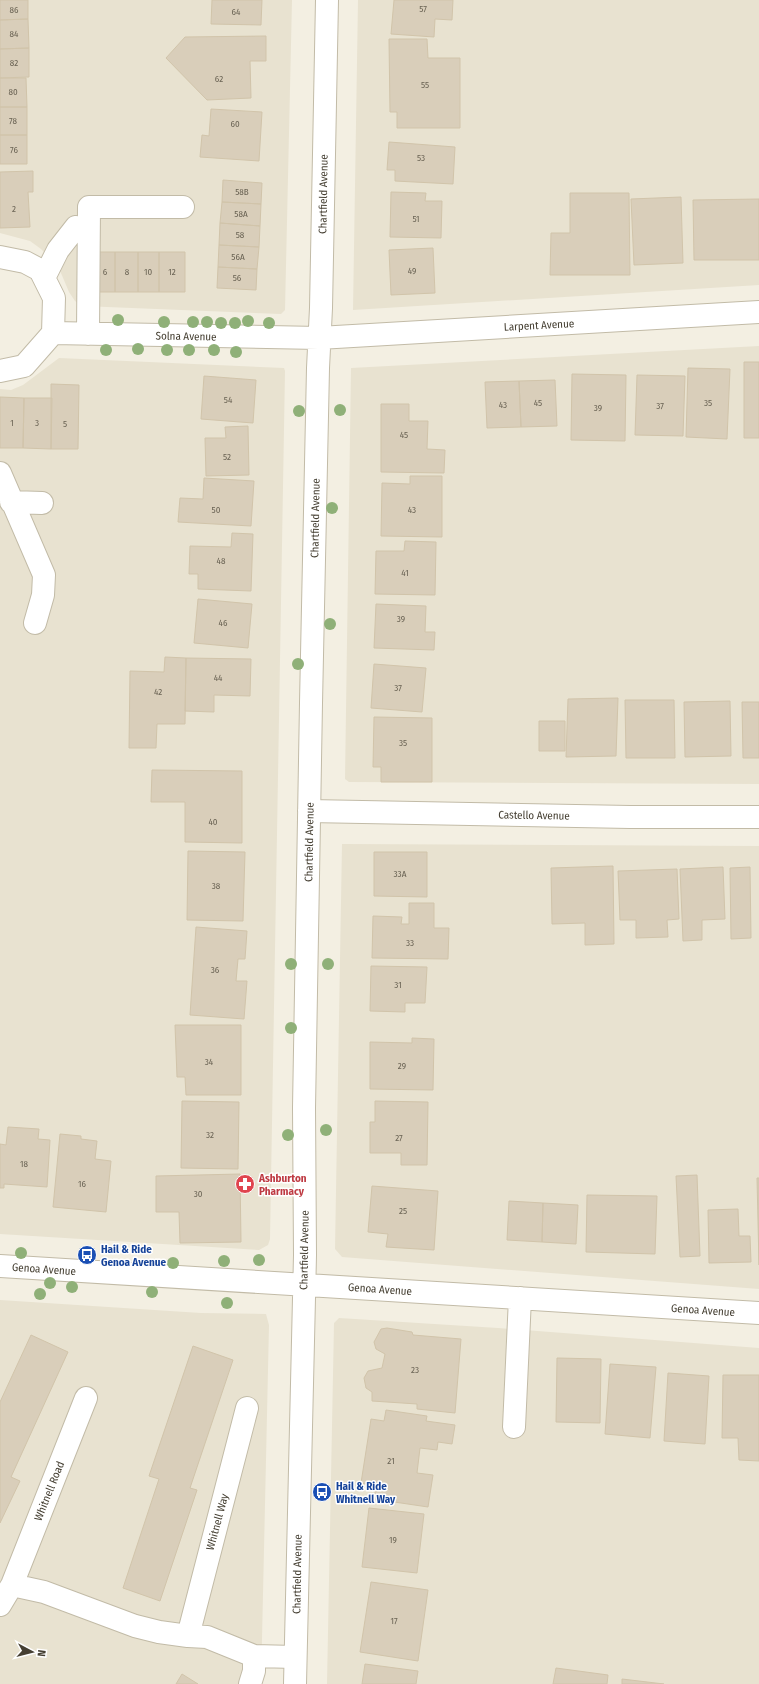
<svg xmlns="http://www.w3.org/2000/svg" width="759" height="1684" font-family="'Fira Sans Condensed',sans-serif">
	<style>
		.residential { fill: #e8e2d0 }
		.building { fill: #d9ceba; stroke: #d1c4aa }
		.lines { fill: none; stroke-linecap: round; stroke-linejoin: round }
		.minor-casing { stroke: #c2bba7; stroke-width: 24 }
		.minor { stroke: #fff; stroke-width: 22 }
		.tree { fill: #8fb078 }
		.labels { text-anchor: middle; stroke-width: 3; stroke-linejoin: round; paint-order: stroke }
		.number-label { font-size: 9px; fill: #6a6354 }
		.street-label { font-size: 11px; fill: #453f32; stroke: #fff }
		.health-label { font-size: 11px; font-weight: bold; fill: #be3a42; stroke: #fff; text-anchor: start }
		.transit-label { font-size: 11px; font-weight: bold; fill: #164399; stroke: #fff; text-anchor: start }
	</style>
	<rect width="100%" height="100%" fill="#f3efe2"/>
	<path class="residential" d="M0,0H292L285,310L281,314L82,306L75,301L69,292L58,266L41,249L30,241L0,233Z
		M358,0H759V285L353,310Z
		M759,346V784L349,782L345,779L351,368Z
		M59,358L284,368L285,371L270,1239L268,1245L259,1250L0,1234V389L11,390L23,385Z
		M342,844L759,846V1289L342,1257L335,1249Z
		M0,1300L201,1313L266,1314L269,1325L261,1684H0Z
		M339,1318L498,1328L759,1348V1684H327L334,1323Z"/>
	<path class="building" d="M0,0H28V19L0,20Z
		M212,0H262L261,25L211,24Z
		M394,0H453L452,20L435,19L434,37L391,34Z
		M28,19L29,48L0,49V20Z
		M266,36V61H250L251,98L207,100L166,58L185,37Z
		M389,39H427L428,58H460V128H397V112H390Z
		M29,48V77L0,78V49Z
		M0,78H26L27,107H0Z
		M0,107H27V135H0Z
		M211,109L262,112L259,161L200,157L202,135L209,136Z
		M0,135H27V164H0Z
		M389,142L455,147L453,184L395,181V170H387Z
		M33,171V192H28L30,227L0,228V172Z
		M223,180L262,183L261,204L222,202Z
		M391,192L426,193L425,201H442L441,238L390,237Z
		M570,193H629L630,275H550L551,233H570Z
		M681,197L683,263L634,265L631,199Z
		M759,199V260H694L693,200Z
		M222,202L261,204L260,226L220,223Z
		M220,223L260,226L259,247L219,245Z
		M219,245L259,247L257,269L218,267Z
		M433,248L435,293L391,295L389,250Z
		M95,252H115V292H95Z
		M115,252H138V292H115Z
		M138,252H159V292H138Z
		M159,252H185V292H159Z
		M218,267L257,269L256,290L217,288Z
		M744,362H759V438H744Z
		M688,368L730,369L727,439L686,437Z
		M572,374L626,375L625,441L571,440Z
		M637,375L685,376L683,436L635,435Z
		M204,376L256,380L253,423L201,419Z
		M555,380L557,426L521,427L519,381Z
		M519,381L521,427L487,428L485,382Z
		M51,384L79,385L78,449H51Z
		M0,397L24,398L23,448H0Z
		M24,398H52L51,449L23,448Z
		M381,404H409V421H428L427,449L445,450L444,473L381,472Z
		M248,426L249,475L206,476L205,438H226L225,427Z
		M410,476H442V537L381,536L382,483L410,484Z
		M204,478L254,481L251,526L178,522L180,498L203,499Z
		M232,533L253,534L251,591L198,589V574H189L190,546L231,547Z
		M405,541L436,542L435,595L375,594L376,551H404Z
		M198,599L252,604L248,648L194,643Z
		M376,604L426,606L425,632H435L434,650L374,648Z
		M165,657L186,658L185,724H157L156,748H129L130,671L164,672Z
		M186,658L251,659L250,696L214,695V712L185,711Z
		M374,664L426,668L422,712L371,708Z
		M618,698L616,756L566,757L568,699Z
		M625,700H674L675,758H626Z
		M730,701L731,756L685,757L684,702Z
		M742,702H759V758H743Z
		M374,717L432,718V782H381V767H373Z
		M539,721H565V751H539Z
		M152,770L242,771V843L185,842V802H151Z
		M188,851L245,852L243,921L187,920Z
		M374,852H427V897L374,896Z
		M613,866L614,944L585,945V923L552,924L551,868Z
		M723,867L725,919L702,920V940L683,941L680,869Z
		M750,867L751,938L731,939L730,868Z
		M677,869L679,919L667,920L668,937L636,938V920H620L618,871Z
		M409,903H434V928H449L448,959L372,958L373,916L402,917L401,924H409Z
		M196,927L247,931L245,959H238L236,981H247L244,1019L190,1015Z
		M371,966L427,967L425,1003H405V1012L370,1011Z
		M175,1025H241V1095H186L185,1077H177Z
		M412,1038L434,1039L433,1090L370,1089V1042L412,1043Z
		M182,1101L239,1102L238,1169L181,1168Z
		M375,1101L428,1102L427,1165H401V1153H370V1122H375Z
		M8,1127L39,1129L38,1139L50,1140L47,1187L4,1184V1188H0V1144L6,1145Z
		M60,1134L81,1136V1139L97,1141L95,1159L111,1161L106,1212L53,1207Z
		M240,1174L241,1242L180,1243L179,1212H156V1176Z
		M697,1175L700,1256L680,1257L676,1176Z
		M757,1178H759V1265Z
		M372,1186L438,1191L434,1250L386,1247L388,1234L368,1232Z
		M587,1195L657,1196L655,1254L586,1252Z
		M509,1201L543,1203L542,1242L507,1240Z
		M543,1203L578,1205L576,1244L542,1242Z
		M738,1209L739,1236H750L751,1262L709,1263L708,1210Z
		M387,1328L412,1332L413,1335L461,1339L455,1413L417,1409V1404L372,1401V1392L366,1388L364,1378L368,1371L382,1368L385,1354L376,1349L374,1342L381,1329Z
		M31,1335L68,1352L11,1477L20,1481L0,1523V1402Z
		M193,1346L233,1360L190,1488L197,1490L160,1601L123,1588L159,1479L149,1476Z
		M557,1358L601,1359L600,1423L556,1422Z
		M610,1364L656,1367L650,1438L605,1434Z
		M668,1373L709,1376L705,1444L664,1441Z
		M723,1375H759V1461L739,1460L738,1438H722Z
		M386,1410L427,1416L426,1421L455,1425L452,1444L438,1442L437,1450L420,1448L417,1473L433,1475L428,1507L374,1499L376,1486L361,1483L371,1419L384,1421Z
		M369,1508L424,1514L417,1573L362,1567Z
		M371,1582L428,1590L418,1661L360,1652Z
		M365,1664L418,1671L416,1684H362Z
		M556,1668L608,1675L607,1684H553Z
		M182,1674L198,1684H176Z
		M622,1679L664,1684H622Z"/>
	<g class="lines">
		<g class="minor-casing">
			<path id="minor" d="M0,257L25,262L40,270L54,298L53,333L24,366L0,371
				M44,278L58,250L76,227
				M53,333L319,338L759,312
				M88,334L89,207H183
				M0,473L44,575L43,595L35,623
				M11,502L42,503
				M309,811L630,817H759
				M0,1266L759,1313
				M247,1408L188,1636L207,1637L254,1656L295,1657
				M514,1427L520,1298
				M12,1585L86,1398
				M0,1605L12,1585L44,1592L135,1626L159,1632L188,1636
				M250,1684L254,1671V1656
				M295,1684L305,1255L304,1108L311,703L318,368L321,308L327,0"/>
		</g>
		<use href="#minor" class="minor"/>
	</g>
	<g class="tree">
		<circle cx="118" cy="320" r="6"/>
		<circle cx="248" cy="321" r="6"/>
		<circle cx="164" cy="322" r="6"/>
		<circle cx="193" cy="322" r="6"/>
		<circle cx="207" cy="322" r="6"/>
		<circle cx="221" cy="323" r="6"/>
		<circle cx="235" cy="323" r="6"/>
		<circle cx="269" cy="323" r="6"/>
		<circle cx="138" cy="349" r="6"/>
		<circle cx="106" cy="350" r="6"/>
		<circle cx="167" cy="350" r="6"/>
		<circle cx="189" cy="350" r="6"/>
		<circle cx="214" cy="350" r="6"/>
		<circle cx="236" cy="352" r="6"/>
		<circle cx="340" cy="410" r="6"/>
		<circle cx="299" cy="411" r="6"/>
		<circle cx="332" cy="508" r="6"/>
		<circle cx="330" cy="624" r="6"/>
		<circle cx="298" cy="664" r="6"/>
		<circle cx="291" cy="964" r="6"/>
		<circle cx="328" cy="964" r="6"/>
		<circle cx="291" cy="1028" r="6"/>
		<circle cx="326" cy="1130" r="6"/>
		<circle cx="288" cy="1135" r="6"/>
		<circle cx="21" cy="1253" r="6"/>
		<circle cx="259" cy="1260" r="6"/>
		<circle cx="224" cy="1261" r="6"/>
		<circle cx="173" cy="1263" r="6"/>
		<circle cx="50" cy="1283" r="6"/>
		<circle cx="72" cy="1287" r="6"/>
		<circle cx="152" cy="1292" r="6"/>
		<circle cx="40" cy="1294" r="6"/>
		<circle cx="227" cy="1303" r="6"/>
	</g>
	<defs>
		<g id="pharmacy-disc" transform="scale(1)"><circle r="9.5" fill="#e0444e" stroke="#fff"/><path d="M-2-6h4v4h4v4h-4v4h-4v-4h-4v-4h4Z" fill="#fff"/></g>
		<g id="bus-disc" transform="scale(1)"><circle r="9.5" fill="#1a4fb4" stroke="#fff"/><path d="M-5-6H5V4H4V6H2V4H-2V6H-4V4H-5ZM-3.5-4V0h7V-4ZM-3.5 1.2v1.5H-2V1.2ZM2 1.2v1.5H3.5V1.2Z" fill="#fff"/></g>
	</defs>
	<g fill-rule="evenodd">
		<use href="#pharmacy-disc" x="245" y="1184"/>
		<use href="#bus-disc" x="87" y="1255"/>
		<use href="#bus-disc" x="322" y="1492"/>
	</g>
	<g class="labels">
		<g class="number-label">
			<text x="423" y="12">57</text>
			<text x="14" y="13">86</text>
			<text x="236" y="15">64</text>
			<text x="14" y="37">84</text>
			<text x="14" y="66">82</text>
			<text x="219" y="82">62</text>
			<text x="425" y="88">55</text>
			<text x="13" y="95">80</text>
			<text x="13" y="124">78</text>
			<text x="235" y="127">60</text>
			<text x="14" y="153">76</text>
			<text x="421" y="161">53</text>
			<text x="242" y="195">58B</text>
			<text x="14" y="212">2</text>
			<text x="241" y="217">58A</text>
			<text x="416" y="222">51</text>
			<text x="240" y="238">58</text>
			<text x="238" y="260">56A</text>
			<text x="412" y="274">49</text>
			<text x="105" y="275">6</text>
			<text x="127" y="275">8</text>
			<text x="148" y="275">10</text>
			<text x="172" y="275">12</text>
			<text x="237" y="281">56</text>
			<text x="228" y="403">54</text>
			<text x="538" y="406">45</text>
			<text x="708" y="406">35</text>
			<text x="503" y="408">43</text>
			<text x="660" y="409">37</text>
			<text x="598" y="411">39</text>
			<text x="12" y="426">1</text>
			<text x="37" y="426">3</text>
			<text x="65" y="427">5</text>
			<text x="404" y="438">45</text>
			<text x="227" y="460">52</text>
			<text x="216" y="513">50</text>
			<text x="412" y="513">43</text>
			<text x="221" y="564">48</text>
			<text x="405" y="576">41</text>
			<text x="401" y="622">39</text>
			<text x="223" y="626">46</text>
			<text x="218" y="681">44</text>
			<text x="398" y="691">37</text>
			<text x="158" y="695">42</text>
			<text x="403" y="746">35</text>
			<text x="213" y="825">40</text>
			<text x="400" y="877">33A</text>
			<text x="216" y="889">38</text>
			<text x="410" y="946">33</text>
			<text x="215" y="973">36</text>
			<text x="398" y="988">31</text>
			<text x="209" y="1065">34</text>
			<text x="402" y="1069">29</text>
			<text x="210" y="1138">32</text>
			<text x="399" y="1141">27</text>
			<text x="24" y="1167">18</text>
			<text x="82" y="1187">16</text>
			<text x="198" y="1197">30</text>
			<text x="403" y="1214">25</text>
			<text x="415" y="1373">23</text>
			<text x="391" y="1464">21</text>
			<text x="393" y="1543">19</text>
			<text x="394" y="1624">17</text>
		</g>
		<g class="street-label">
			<text transform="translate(323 194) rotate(-89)" y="4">Chartfield Avenue</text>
			<text transform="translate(539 325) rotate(-3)" y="4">Larpent Avenue</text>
			<text transform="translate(186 336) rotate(1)" y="4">Solna Avenue</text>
			<text transform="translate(315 518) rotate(-89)" y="4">Chartfield Avenue</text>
			<text transform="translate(534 815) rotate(1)" y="4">Castello Avenue</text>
			<text transform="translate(309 842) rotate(-89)" y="4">Chartfield Avenue</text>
			<text transform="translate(304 1250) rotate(-89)" y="4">Chartfield Avenue</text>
			<text transform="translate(44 1269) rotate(4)" y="4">Genoa Avenue</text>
			<text transform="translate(380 1289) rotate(4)" y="4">Genoa Avenue</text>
			<text transform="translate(703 1310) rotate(4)" y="4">Genoa Avenue</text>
			<text transform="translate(49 1491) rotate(-68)" y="4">Whitnell Road</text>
			<text transform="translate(217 1522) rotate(-75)" y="4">Whitnell Way</text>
			<text transform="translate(297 1574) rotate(-89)" y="4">Chartfield Avenue</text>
		</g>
		<g class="health-label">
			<text x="259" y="1182">Ashburton<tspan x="259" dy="13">Pharmacy</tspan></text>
		</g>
		<g class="transit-label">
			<text x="101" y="1253">Hail &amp; Ride<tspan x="101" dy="13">Genoa Avenue</tspan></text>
			<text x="336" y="1490">Hail &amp; Ride<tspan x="336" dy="13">Whitnell Way</tspan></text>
		</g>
	</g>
	<g transform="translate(32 1652) rotate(97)" stroke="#ffffff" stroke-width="3" paint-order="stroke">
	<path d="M0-3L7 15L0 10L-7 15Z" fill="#453f32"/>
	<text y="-6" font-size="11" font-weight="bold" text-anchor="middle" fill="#453f32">N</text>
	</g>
</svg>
